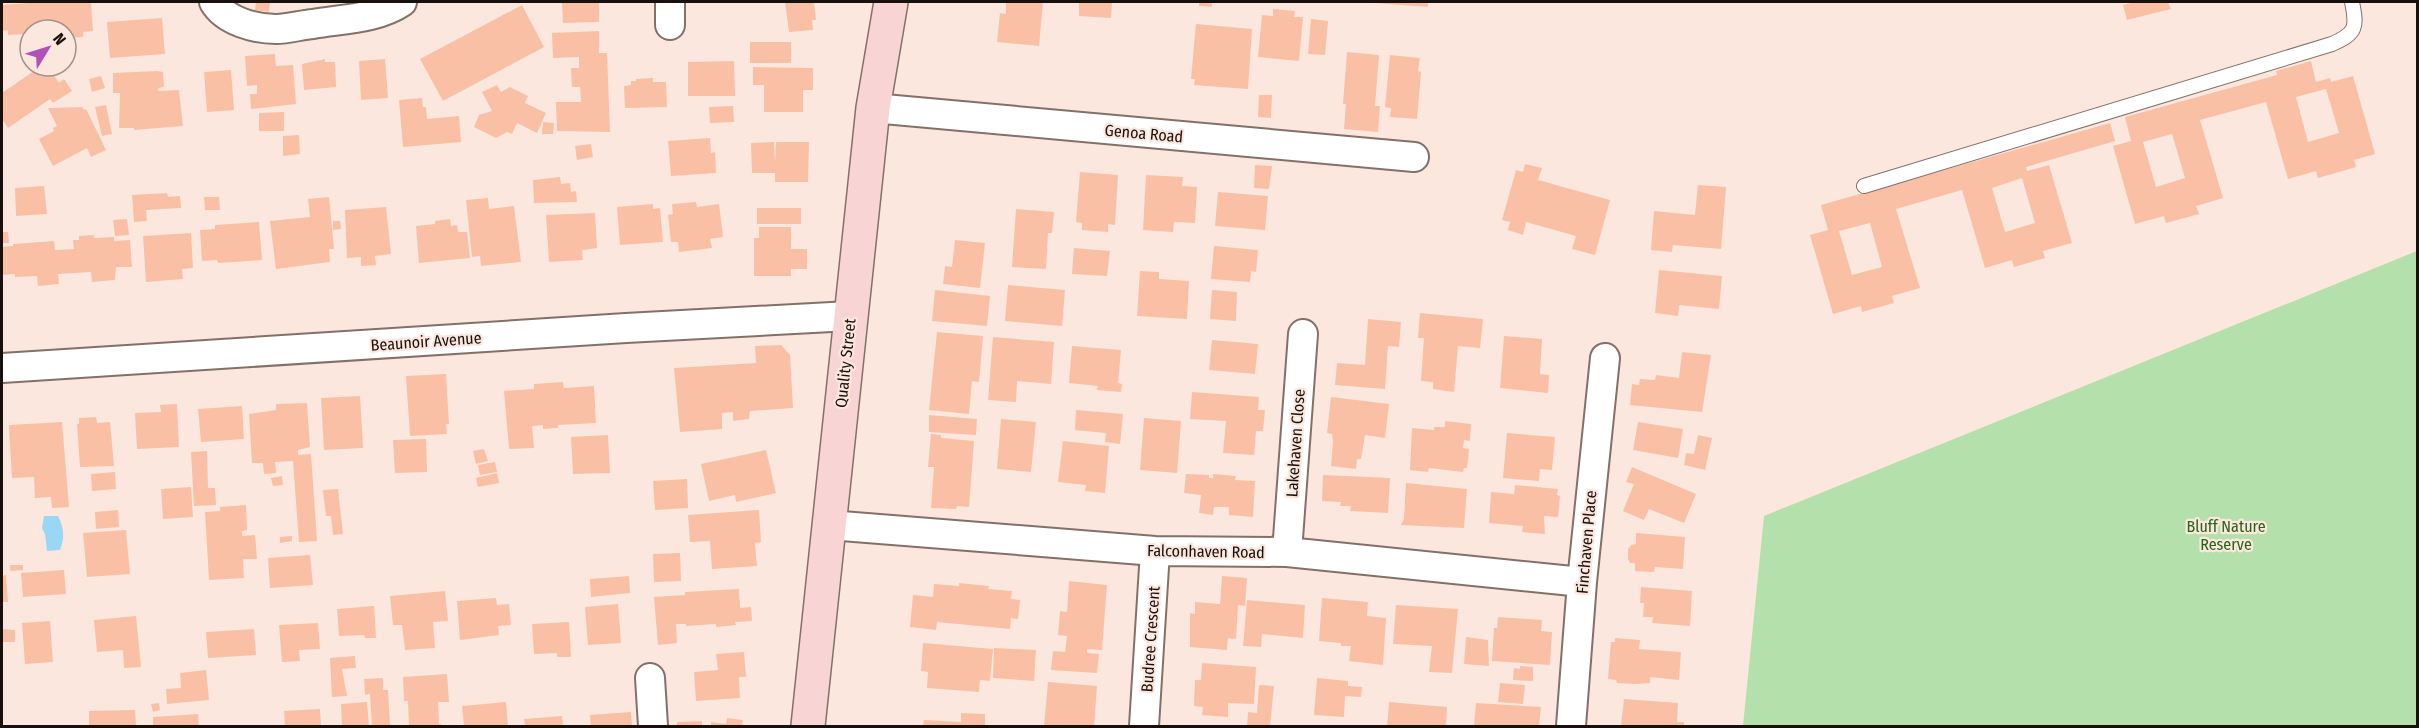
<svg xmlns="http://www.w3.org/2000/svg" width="2419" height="728" font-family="'Fira Sans Condensed',sans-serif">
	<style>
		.green { fill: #b4e0ab }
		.water { fill: #9ad7f5 }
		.building { fill: #f9c0a6; fill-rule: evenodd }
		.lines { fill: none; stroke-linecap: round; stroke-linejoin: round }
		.lane-casing { stroke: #837169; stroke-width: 16 }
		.street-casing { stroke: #837169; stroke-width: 32 }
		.secondary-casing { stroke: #837169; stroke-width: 36 }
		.lane { stroke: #fff; stroke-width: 14 }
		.street { stroke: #fff; stroke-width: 28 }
		.secondary { stroke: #f8d4d5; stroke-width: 33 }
		.labels { text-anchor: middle; stroke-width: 4.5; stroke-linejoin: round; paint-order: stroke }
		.street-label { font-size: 16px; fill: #17100d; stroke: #fbe7de }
		.park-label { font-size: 16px; fill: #276418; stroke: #fbe7de }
	</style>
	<rect width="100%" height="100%" fill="#fbe7de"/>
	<path class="green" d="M2417,251V726H1743L1764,516Z"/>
	<path class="water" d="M44,516H58C64,528 65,537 60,550L47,551L45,534L42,528Z"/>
	<path class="building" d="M41,2H91L93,31L83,32V37L67,38L66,30L28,29V34L8,35V30L2,31V5Z
		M256,2H270L269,12L255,10Z
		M562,2H599V22L563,23Z
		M785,2H814L816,20H812L813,30L789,32Z
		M1006,2H1043L1039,46L997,42L1000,13L1006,14Z
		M1079,2H1112L1111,18L1079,16Z
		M1199,2H1212V7L1199,6Z
		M1374,2H1428V7L1374,3Z
		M2135,2H2168L2171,9L2127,20L2123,5Z
		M522,5L544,47L443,101L420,59Z
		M1273,9L1295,11L1294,17H1303L1299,61L1258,57L1262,15L1273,16Z
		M162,18L165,54L110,58L107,22Z
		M1311,19L1328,21L1325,55L1308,54Z
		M1196,24L1252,29L1248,89L1194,85L1195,79H1191Z
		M599,31V53H607L610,132L557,131L556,102H581L580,87H572L571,68H579V57L553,58L552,33Z
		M750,42H791V63H750Z
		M1347,52L1379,55L1375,106H1380L1378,132L1344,129L1346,104H1343Z
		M275,54L276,66L293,65L296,104L251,109L250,94H257V85L247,86L245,56Z
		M1390,55L1420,58L1418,71L1421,72L1417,119L1390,117L1391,108L1385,107Z
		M325,59V62H335L336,87L304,90L302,64Z
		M385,59L388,98L361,100L359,61Z
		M734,61L735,96H688V62Z
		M2311,61L2316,82L2330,78L2331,82L2353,76L2375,154L2354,160L2356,167L2318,178L2316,171L2288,179L2266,102L2200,120L2223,198L2196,206L2199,214L2166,223L2164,216L2135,224L2113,146L2131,141L2125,117L2277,75L2276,71ZM2326,89L2339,133L2308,142L2296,97ZM2172,134L2185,178L2156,187L2143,142Z
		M41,66H48L59,83L64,79L72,91L53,103L50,99L8,128L2,119V93Z
		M753,67L813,68V90H803V112H764V85H753Z
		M231,70L234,110L207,112L204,72Z
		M157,71L163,72L164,87L158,88V91L179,90L183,126L134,130V128H119L120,93H113V73Z
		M101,76L105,88L92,92L89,79Z
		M653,78V82H666L667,107L625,108L624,86L631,85V81H636V79Z
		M497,85L501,92L510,87L528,96L525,103L546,113L537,133L517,123L512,134L507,132L496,138L474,127L479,115L492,111L482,92Z
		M1259,95H1272L1271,118L1258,117Z
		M422,98L423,107H426L427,119L459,116L461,142L403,147L399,100Z
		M106,105L112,134L102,136L95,107Z
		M733,106L734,122L710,123L709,107Z
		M82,107L84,110L86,109L106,150L91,157L87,148L53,166L39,139L54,131L53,128L57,126L48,108Z
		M284,112V131H259V113Z
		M543,122L554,123L553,134H542Z
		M2110,123L2115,141L2026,167L2027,171L2049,165L2072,243L2043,251L2045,258L2014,267L2012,260L1985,268L1962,190L1896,209L1920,288L1892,296L1894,303L1862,312L1861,306L1833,314L1810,235L1828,230L1821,205ZM2022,178L2035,223L2005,232L1992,188ZM1870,223L1882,267L1852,275L1839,231Z
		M299,135L300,154L283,156V136Z
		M710,138L711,153L715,152L716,173L671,176L668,141Z
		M774,142L775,163L776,142H809L808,182H775V173H752L751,143Z
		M591,144L593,157L577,160L575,146Z
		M1525,164L1542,168L1538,180L1610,200L1595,255L1572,249L1576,236L1526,222L1523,235L1508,230L1510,222L1502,220L1516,170L1523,172Z
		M1255,165L1272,166L1269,189L1254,188Z
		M1080,172L1118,175L1115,225L1108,224V232L1082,230V223L1076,222Z
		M1146,175L1183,177L1182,186L1197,187L1195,223L1174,222L1173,232L1143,230Z
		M560,177L561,184L570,183L571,192L576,191L577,202L534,203L533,180Z
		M1698,185L1726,187L1721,249L1673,245L1672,252L1651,250L1654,211L1695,215Z
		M44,186L47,214L16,216L15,188Z
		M1218,192L1268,196L1265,230L1215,226Z
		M167,193L168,197L180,196L181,208L146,210L147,221L134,222L132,195Z
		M204,197H219L220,210H205Z
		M329,197L334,249H329L330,262L276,269L270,221L310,217L308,199Z
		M488,198L489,209L514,206L521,262L481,266L480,256L472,257L466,200Z
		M696,202L697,207L719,204L723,237L710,239L712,248L679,252L678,242H671L668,215L673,214L672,204Z
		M653,204V209L660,208L663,242L620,245L617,207Z
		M386,207L391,254L375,256L376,265L361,266V257L347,258L345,210Z
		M757,208H801V224H757Z
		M1016,209L1054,212L1052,233H1048L1046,269L1012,267Z
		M595,213L597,248L582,250L583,260L549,262L546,215Z
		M127,219L129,235L115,236L113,220Z
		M450,219L451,226L457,225L458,232H467L470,258L419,263L416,226L435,224V221Z
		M333,221H340L341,229L333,230Z
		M259,222L262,260L218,263L217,260L202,261L200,230L215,229V225Z
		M759,227H791V249H807V269H791V276H754V238H759Z
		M2,232H8L9,243H2Z
		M191,233L193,268L182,269L183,279L146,282L143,236Z
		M94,235V238L114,237V241L130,240L132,267H116L115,280L92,282L91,272L58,274L59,284L38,286L37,276L15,277V274L2,275V247L13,246V244L54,241L55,250L74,249L73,240H79V236Z
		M955,240L985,243L980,288L943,284L945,266L952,267Z
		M1214,246L1258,250L1256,272L1251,271L1250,282L1211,279Z
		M1074,248L1110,251L1107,276L1072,274Z
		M1659,270L1722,276L1719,309L1679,305L1678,316L1655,313Z
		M1140,271L1159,272V279L1189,281L1187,319L1137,316Z
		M1008,285L1065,290L1062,326L1005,321Z
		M935,290L990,296L987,326L932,321Z
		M1212,290L1237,292L1236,321L1210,319Z
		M1420,313L1483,319L1480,348L1458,346L1454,392L1433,389V382L1421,381L1424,338H1418Z
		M1368,319L1401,322L1399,347L1388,346L1385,389L1335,385L1337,363L1365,365Z
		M937,332L983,336L979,382L972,381L969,414L929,410Z
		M1504,336L1542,339L1540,374L1549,375L1548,393L1500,388Z
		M993,337L1054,342L1051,384L1017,381L1016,402L988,400Z
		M1212,340L1258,344L1255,374L1209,370Z
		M781,345L790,355L793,408L750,411L749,419L733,421V412L722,413V429L680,432L674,368L756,363L755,346Z
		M1072,346L1121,350L1118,383L1122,384L1121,392L1097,390L1098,386L1069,383Z
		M1682,352L1711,355L1702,412L1630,405L1632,384L1639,385L1640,379L1655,380L1656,375L1679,378Z
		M446,374L449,424H446L447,434L410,436L406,376Z
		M563,382L564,388L594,386L596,423L558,425V428L543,429V425L532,426L534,448L509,449L504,391L534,389V384Z
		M1192,392L1259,397L1258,410H1265L1263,431H1256L1254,455L1223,453L1226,421L1190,419Z
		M360,396L363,448L324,450L321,398Z
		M1331,397L1389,404L1385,438L1365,435L1361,459H1357L1356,469L1331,466L1333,442L1332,434L1327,433Z
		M307,403L310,447L298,450V455L311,454L317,541L299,542L293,461L275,462L276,473L264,474L263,463H252L249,414L276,410V404Z
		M177,404L179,447L137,449L135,413L161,412L160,405Z
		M242,406L244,439L201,442L198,409Z
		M1076,410L1123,414L1120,444L1105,442L1106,433L1075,430Z
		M929,415L977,419L976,435L929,432Z
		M96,417L97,423L110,422L114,466L80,467L77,424H79V418Z
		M1144,418L1181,421L1177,473L1140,470Z
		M1001,419L1036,422L1031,472L997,469Z
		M1445,421L1471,424L1470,441L1464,440L1463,448L1469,449L1467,468H1464L1463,472L1429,468L1428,472L1410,470L1412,428L1434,430V427H1445Z
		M62,422L69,507L52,508L51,497L35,498L34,477L12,478L9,429V425Z
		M1638,422L1683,429L1678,458L1633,450Z
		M1507,433L1555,437L1552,470L1540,469L1539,481L1503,478Z
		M931,434L941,435V438L974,441L969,507L957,506L956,509L931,508L934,467H928Z
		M608,435L610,473L573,474L571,437Z
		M1698,435L1712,438L1705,470L1684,465L1686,453L1694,454Z
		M426,439L427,472L395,473L393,440Z
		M1063,441L1109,446L1105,493L1085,491L1086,485L1058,482Z
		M484,449L488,461L476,464L473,451Z
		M766,450L776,493L736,502L735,495L709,501L701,464Z
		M207,451L208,488H215L216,505L194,506L191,452Z
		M495,462L497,472L480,475L478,465Z
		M1632,467L1696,494L1684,523L1649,509L1644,520L1623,511L1634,484L1626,482Z
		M115,472L116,489L92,491L91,474Z
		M497,473L499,483L478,487L476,478Z
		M1186,474L1209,475V478H1213V474L1236,476L1235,480L1255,481L1253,517L1229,515V507H1214L1213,515L1199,513L1201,495L1184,493Z
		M1323,475L1390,478L1388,513L1350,511L1351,506H1340L1341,502L1322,501Z
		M282,476L283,485L273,486L271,478Z
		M687,479L688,508L655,510L653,481Z
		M1406,483L1467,489L1464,528L1401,525L1404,519Z
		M1515,485L1558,489L1557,495L1560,496L1558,517L1544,516L1545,534L1522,532L1523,526L1489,523L1491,492L1514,494Z
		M191,487L193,517L163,519L161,489Z
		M338,489L343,534L333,535L331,516H326L323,490Z
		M246,505L247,530L242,531V536L255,535L257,559H243L244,578L209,580L205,512L220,511V507Z
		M118,510L119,527L96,529L95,512Z
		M759,510L761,542L755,543L757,566L712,569L710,541L690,542L688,515Z
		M126,530L130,574L87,577L83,533Z
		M1636,533L1685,537L1683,569L1655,567L1654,572L1635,571V563H1630L1628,559V549L1631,545L1636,544Z
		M292,536V541L280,543V537Z
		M680,553L681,581L654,582L653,554Z
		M310,555L313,585L270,588L268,558Z
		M10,565H23V570L10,571Z
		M64,570L66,594L23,597L21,573Z
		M6,575L8,602H2V576Z
		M629,576L630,593L591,597L590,579Z
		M1222,576L1247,578L1245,606L1238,605L1236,639L1228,638L1227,650L1190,647V613L1195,614V602L1220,604Z
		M1069,581L1107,585L1102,650L1087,649V653L1099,654L1097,673L1051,670L1053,651L1065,652L1067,636L1058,635L1060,611L1067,612Z
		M959,583L989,586L988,589L1012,591L1011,599L1020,600L1018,619L1011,618L1010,629L937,622L936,630L910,627L913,595L933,597L934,584L959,586Z
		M1641,587L1692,591L1690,626L1652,623L1653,617H1643L1644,603H1640Z
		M739,589L740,608L751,607L752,621L735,622L736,625L716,627V624L686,626V624H676L677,643L658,645L654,597L685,595V592Z
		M445,591L448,621L433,622L435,648L405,650L402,625H393L390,596Z
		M496,598L497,605L509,604L511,625L498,626L499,635L460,640L457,601Z
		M1322,598L1368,602L1367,616L1386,618L1383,665L1349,661L1351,646H1341V643L1319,641Z
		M1247,600L1305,605L1303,638L1262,634L1261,647L1243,646Z
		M618,604L621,643L588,645L585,607Z
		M1396,605L1458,609L1452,673L1429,672L1432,646L1393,644Z
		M374,606L376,638H365L364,635L339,636L337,609Z
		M136,616L141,667L124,668L123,650L97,652L94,620Z
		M1498,617L1542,620L1541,631L1552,632L1550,665L1492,661L1494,628H1497Z
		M50,621L53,662L25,664L22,623Z
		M569,622L571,657H557V653L534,654L532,624Z
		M318,623L320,649L299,650L300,661L282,662L279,625Z
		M2,629L15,630V642H2Z
		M254,629L256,655L208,658L206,632Z
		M1466,637L1488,640L1489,666L1464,664Z
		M1615,638L1640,640L1639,649L1681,652L1679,680L1650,677V683L1635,684L1617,683L1616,680L1608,679L1611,642H1615Z
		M923,643L993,649L990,681L980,680L979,692L927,688L928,672L921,671Z
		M994,648L1036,650L1034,681L993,678Z
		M744,652L746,677H739L740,698L696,701L694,672L718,670L716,654Z
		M355,656L356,668L342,669L347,696L332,697L330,658Z
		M1202,663L1256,667L1254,704L1228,703V717L1202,715L1203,707L1194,706L1195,680H1201Z
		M1520,666L1533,667V681L1513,680L1514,668L1520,669Z
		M206,670L209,700L167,704L166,689L181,688L180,673Z
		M447,674L449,702H438L439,724H441V726H409L408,701H404L403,677Z
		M383,678V690H388L390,726H372L370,694L365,695L364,679Z
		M1317,678L1348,681V686L1362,687L1361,697L1345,696L1344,717L1314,715Z
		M1048,682L1097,686L1094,726H1044Z
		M1500,683L1525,685L1523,704L1498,702Z
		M1259,685L1274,686L1270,726H1247L1248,712L1257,713Z
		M1624,699L1678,703L1677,722H1684V726H1621Z
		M367,702L369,726H342L341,704Z
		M506,702L508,726H464L462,706Z
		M1389,702L1447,707L1446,726H1387Z
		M159,703L160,710L153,712L151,704Z
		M1476,703L1541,707L1539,726H1474Z
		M320,709L321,726H285L284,711Z
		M135,710L136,726H89V711Z
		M631,712L632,726H591L590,715Z
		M961,713L985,714V726H923L924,720L961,722Z
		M198,714L199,726H153V717Z
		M562,716L563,726H525L524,719Z
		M727,718L743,720L742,726H711V722L726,724Z
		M702,721V726H677V722Z"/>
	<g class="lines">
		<g class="lane-casing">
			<path id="lane" d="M1864,186L2332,44C2357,33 2357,27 2352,2"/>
		</g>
		<g class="street-casing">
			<path id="street" d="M214,2C225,21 255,29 276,29C288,29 301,25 313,24C342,19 377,19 402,2
				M670,2V25
				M873,108L1414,157
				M2,368L626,328L850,316
				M829,525L1155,551L1287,552L1582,582
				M1287,552L1303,334
				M650,678L653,726
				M1144,726L1155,551
				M1571,726L1582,582L1605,358"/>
		</g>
		<g class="secondary-casing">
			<path id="secondary" d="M808,726L873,108L891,2"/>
		</g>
		<use href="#lane" class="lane"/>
		<use href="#street" class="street"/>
		<use href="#secondary" class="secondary"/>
	</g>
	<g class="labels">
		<g class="street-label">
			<text transform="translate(1144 133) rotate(5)" y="6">Genoa Road</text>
			<text transform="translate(426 341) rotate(-4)" y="6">Beaunoir Avenue</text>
			<text transform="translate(845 363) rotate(-84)" y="6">Quality Street</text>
			<text transform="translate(1295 443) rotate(-86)" y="6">Lakehaven Close</text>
			<text transform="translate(1586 542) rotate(-85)" y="6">Finchaven Place</text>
			<text transform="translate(1206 551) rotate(1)" y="6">Falconhaven Road</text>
			<text transform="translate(1150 639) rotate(-86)" y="6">Budree Crescent</text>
		</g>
		<g class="park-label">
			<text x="2226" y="532">Bluff Nature<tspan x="2226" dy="18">Reserve</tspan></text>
		</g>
	</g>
	<rect width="2419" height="728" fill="none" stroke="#17100d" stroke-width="6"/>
	<g transform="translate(48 48) rotate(52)"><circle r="28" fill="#fbe7de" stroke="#a0918a" stroke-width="1.5"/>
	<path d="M0-4.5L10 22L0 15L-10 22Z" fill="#b251b8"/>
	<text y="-9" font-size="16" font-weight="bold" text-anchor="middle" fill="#17100d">N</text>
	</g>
</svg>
